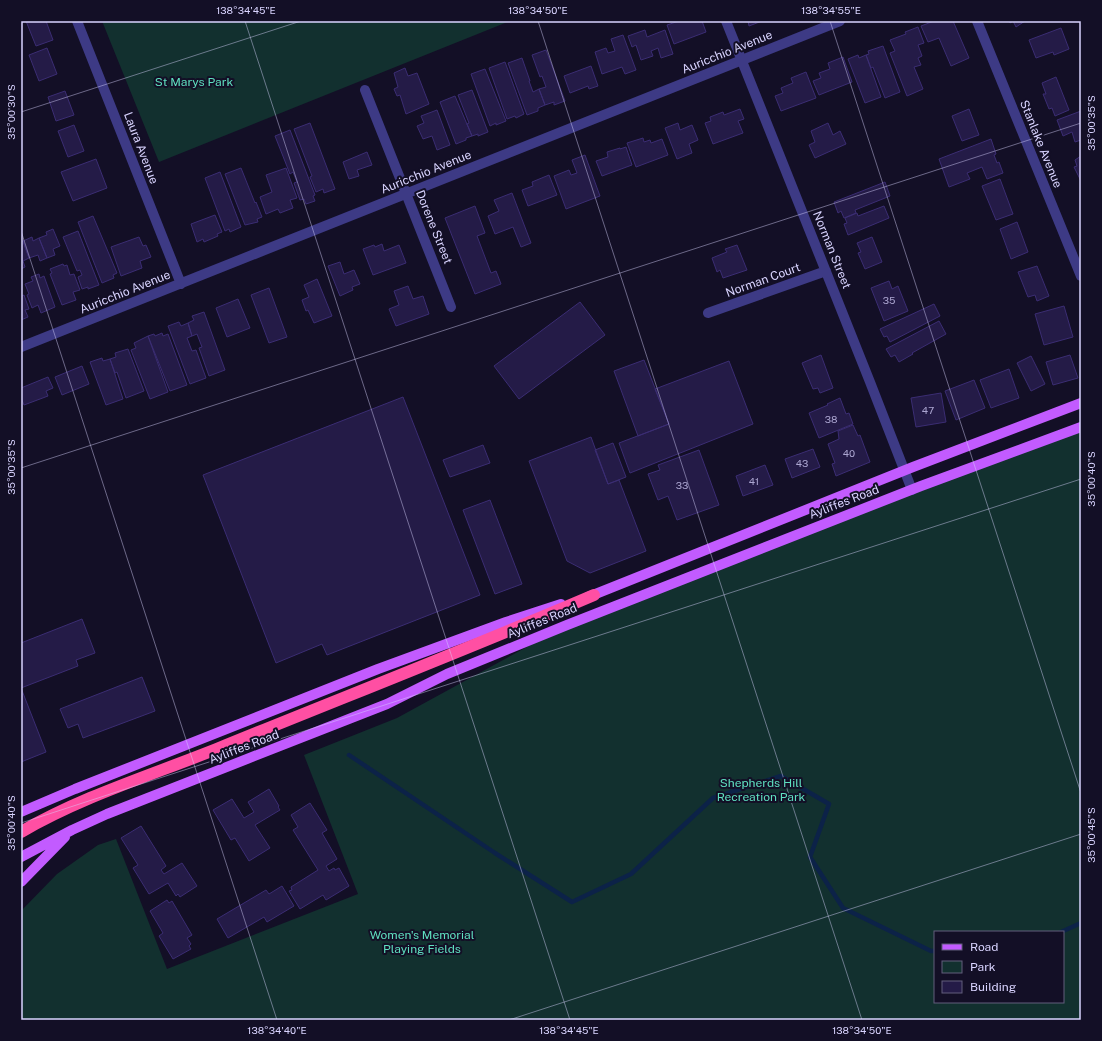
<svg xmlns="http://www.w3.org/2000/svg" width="1102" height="1041" font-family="'Public Sans',sans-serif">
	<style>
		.green { fill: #12302f; fill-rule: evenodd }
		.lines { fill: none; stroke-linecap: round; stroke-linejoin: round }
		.stream { stroke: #0c2248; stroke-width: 4.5 }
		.building { fill: #241b47; stroke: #3b2d73 }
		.minor { stroke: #3d3a85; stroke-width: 10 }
		.major { stroke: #c25bff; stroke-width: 10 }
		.highway { stroke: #ff4fa3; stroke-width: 12 }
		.ticks { fill: none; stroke: #d9d4ff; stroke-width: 1; stroke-opacity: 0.45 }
		.labels { text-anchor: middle; stroke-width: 4; stroke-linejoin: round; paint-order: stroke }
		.number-label { font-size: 10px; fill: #aca6d1 }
		.street-label { font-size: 12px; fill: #d9d4ff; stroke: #130f26 }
		.park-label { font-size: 12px; fill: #5fe0c0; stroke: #130f26 }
		.neatline { fill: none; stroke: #d9d4ff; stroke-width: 1.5 }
		.ticks-label { font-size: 10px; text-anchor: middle; fill: #d9d4ff }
	</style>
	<rect width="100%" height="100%" fill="#130f26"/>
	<path class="green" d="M102,21H510L159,162Z
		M1081,427V1020H21V911L57,874L98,845L116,839L167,969L358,894L304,755L397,718L567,625ZM935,932H1063V1002H935Z"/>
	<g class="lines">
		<path class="stream" d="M349,755L495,853L572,902L631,874L713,798L781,776L829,804L810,857L843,908L931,951H935
			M1061,932L1081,923"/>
	</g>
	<path class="building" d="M26,21H46L53,40L36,46Z
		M679,21H702L706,32L674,44L667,25Z
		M748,21H762L749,26Z
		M934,21H953L969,58L951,66L939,38L928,42L921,26Z
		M1009,21H1025L1016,27L1013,21L1010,23Z
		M918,27L924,43L918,45L922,56L918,58L921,65L914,67L923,89L907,96L890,53L895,51L890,40L906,34L905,32Z
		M1061,28L1069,49L1054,55L1053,52L1036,58L1029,40Z
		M645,30L647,37L665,30L673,54L661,58L658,48L651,51L653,56L641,60L636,45L632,47L628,36Z
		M623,35L636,70L625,74L622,67L602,74L595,52L606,48L608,53L615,51L611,39Z
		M883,46L900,92L885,98L873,67L871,68L866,55L869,54L868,51Z
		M47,48L57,74L39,81L29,55Z
		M546,50L565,101L554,105V102L545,105L539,89L546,87L542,76L540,77L532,55Z
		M858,55L859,58L866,55L881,97L865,103L848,59Z
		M843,57L852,82L819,95L813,81L821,78L819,73L830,69L828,63Z
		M522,58L530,81H529L533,92L539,89L545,105L538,108V111L527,115L508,63Z
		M505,62L524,114L516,118L515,116L507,119L489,68Z
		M591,66L598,86L589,89L588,86L570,93L564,76Z
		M405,68L408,76L417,73L429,104L406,114L400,95L397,96L394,89L398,87L394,73Z
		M485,69L506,121L496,125V123L490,126L471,74Z
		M806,72L816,98L781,111L775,96L783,93L781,88L793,83L791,78Z
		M1056,77L1069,110L1055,116L1052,108L1049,109L1043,94H1046L1042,83Z
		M472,90L488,132L478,136V134L472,136L467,124L469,123L458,95Z
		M65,91L74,115L56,121L48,97Z
		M455,96L472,136L466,138V140L456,144L440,102Z
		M740,109L744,119L738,121L743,133L713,144L705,123L711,121L710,117L723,112L724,115Z
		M969,109L979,135L962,141L952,116Z
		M437,110L450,145L437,150L432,136L423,139L417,126L424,123L421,116Z
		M1081,111V140L1075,142L1072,132L1063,136L1057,120Z
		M310,123L335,189L324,193L323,189L316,192L310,177L312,176L294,129Z
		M678,123L680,130L692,125L698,140L689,144L692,153L677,159L665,128Z
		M828,123L833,135L840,131L846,144L815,158L809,145L815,142L811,131Z
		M74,125L84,151L68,157L58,131Z
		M290,130L315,195L313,196L315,201L306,204L304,199L300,200L294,183L297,182L293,172L290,174L275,136Z
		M643,138L644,142L650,140L651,143L662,139L668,155L636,167L627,143Z
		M991,139L996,154L994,155L997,163L999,162L1003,173L987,179L982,167L967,173L970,179L949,187L939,159Z
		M626,147L632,165L602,176L596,161L608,157L607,152L620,148V149Z
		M367,152L372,165L357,170L359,176L349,179L343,162Z
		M585,155L600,196L566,209L554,176L569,170L571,175L577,173L572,160Z
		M1081,156V181L1074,167L1077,166L1075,160Z
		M96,159L107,188L73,201L61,172Z
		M241,168L255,203L256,202L262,217L257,219L258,222L245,225L225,174Z
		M286,168L297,198L290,200L293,208L280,213L278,209L266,214L260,197L272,192L266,175Z
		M220,172L241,227L230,232L229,229L225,231L205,178Z
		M549,175L557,195L528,206L522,190L533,186L532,182Z
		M1000,179L1013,214L996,220L982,186Z
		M885,182L890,196L855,210L856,213L844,218L841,211L838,213L834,202Z
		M512,193L531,243L521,247L513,227L495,234L488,216L499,211L494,200Z
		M475,206L485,233L477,236L491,273L496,271L501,284L475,294L445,218Z
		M884,206L889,218L848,235L844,224L847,223L845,218L857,213L858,216Z
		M215,215L222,232L217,234L218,236L204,242L203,239L197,242L191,224Z
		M93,216L117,273L113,275L114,278L102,283L78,222Z
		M1017,222L1028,252L1011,259L1000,229Z
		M53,229L60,246L53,249L55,255L47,258L39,238L47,235L46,232Z
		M78,231L99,285L88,289V287L82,289L78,277L82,275L80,270L77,271L63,237Z
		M32,237L33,241L39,238L47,258L40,261L38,255L29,258L23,241Z
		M139,237L143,246L146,245L151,257L140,261L142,268L121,276L111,247Z
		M872,237L882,262L865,269L858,253L861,252L857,243Z
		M23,241L29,258L23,261L25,267L21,269V242Z
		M382,244L384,251L399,245L406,263L373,275L363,249L374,245L375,247Z
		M737,245L747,270L723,278L720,270L717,272L712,258L727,252L725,249Z
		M340,262L344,274L354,270L360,284L352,287L353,290L340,296L328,266Z
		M63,264L64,266L67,265L70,275L74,274L80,290L73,292L76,300L62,305L50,274L52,273L50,269Z
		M1037,266L1049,296L1037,301L1035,295L1028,297L1018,272Z
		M39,274L40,278L44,276L55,307L41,313L38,305L32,308L27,295L29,294L25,284L33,281L31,277Z
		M317,279L332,316L314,323L308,310L306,311L302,300L309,297L304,285Z
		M889,281L892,289L898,286L908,311L884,321L871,288Z
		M408,286L413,299L423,296L429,314L396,326L389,309L399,305L394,291Z
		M269,288L287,337L269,343L251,295Z
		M21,293L22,296L24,295L29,309L25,310L28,317L21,320Z
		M238,299L250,328L227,337L216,308Z
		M580,302L605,335L519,399L494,366Z
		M934,304L940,316L890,342L887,336L884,337L880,329Z
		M1064,306L1073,337L1044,345L1035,314Z
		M204,312L225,370L209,376L199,348L202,347L197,334L192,336L188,323L194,320L192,316Z
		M939,321L946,334L912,353L913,354L899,362L895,355L891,357L886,349Z
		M179,322L181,326L188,323L192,336L187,338L192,351L196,350L206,378L190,384L168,326Z
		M162,333L163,336L168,334L187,385L170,391L148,336L154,334L155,336Z
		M148,336L168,392L150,399L131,350L136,348L134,343Z
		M128,349L144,391L126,398L117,372L115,373L110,359L116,357L115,353Z
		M821,355L833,388L820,393L818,388L813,389L802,363Z
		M1070,355L1078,378L1053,385L1046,362Z
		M1031,356L1045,384L1031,391L1017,363Z
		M102,358L103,361L110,359L123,399L106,405L90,362Z
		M644,360L669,424L638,436L614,371Z
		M729,361L753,424L630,473L619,443L669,424L655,389Z
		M82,366L89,384L62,395L55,377Z
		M1009,369L1019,398L991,408L980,380Z
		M48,377L53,388L46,391L48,396L24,405L21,398V388Z
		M974,380L985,408L956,420L945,391Z
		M941,393L946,422L916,427L911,398Z
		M403,397L480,595L327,655L322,644L276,663L203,475Z
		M840,398L846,414L849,413L853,424L819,438L809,413L828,405L827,404Z
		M853,425L858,436L860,435L870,462L836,476L832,464L835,463L828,444L839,439L838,431Z
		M591,437L608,484L619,480L646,551L590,573L567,561L529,461Z
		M613,443L626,477L608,484L595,450Z
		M483,445L490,463L450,477L443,460Z
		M813,449L820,467L792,478L785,459Z
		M699,450L719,505L677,520L668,496L658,500L648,474L660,470L658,465Z
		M765,465L773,485L743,496L736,476Z
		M490,500L522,584L495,594L463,510Z
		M82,619L95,653L76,660L78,666L21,688L46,752L21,762V643Z
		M142,677L155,711L83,738L78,724L68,728L60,709Z
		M269,789L279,806L278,807L280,810L255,825L270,848L249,861L235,838L231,840L213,810L232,799L244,818L254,812L248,802Z
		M310,803L327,830L322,833L337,859L326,866L329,871L334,868L335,870L339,868L349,886L326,900L323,895L300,909L289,891L292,890L291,887L318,870L293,830L298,827L291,815Z
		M141,826L166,866L161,870L164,874L182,863L197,886L180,897L178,894L176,896L168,883L149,894L133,868L138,865L121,838Z
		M282,886L294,906L267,922L264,917L228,938L217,919L266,890L269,894Z
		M167,900L169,903L172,901L192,935L187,938L191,944L189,946L191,949L173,959L159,936L163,933L150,911Z"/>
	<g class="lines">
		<path class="minor" d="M77,21L181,284
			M726,21L870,382L912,490
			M977,21L1081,276
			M365,90L451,307
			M708,313L826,271
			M21,347L840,21"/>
		<path class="major" d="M588,597L913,467L1081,403
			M21,812L75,789L378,669L506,622L561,604
			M21,857L72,830L107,814L387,704L447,674L567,625L921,486L1081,427
			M21,882L65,837"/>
		<path class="highway" d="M21,832C83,796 152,775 219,748C344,697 470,648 594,595"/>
	</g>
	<path class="ticks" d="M245,21L570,1020M538,21L862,1020M830,21L1081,793M21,112L301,21M21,231L277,1020M21,468L1081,123M21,823L1081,479M509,1020L1081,834"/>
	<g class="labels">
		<g class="number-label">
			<text x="889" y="304">35</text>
			<text x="928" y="414">47</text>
			<text x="831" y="423">38</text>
			<text x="849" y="457">40</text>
			<text x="802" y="467">43</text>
			<text x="754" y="485">41</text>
			<text x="682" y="489">33</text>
		</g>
		<g class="street-label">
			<text transform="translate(727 52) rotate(-22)" y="4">Auricchio Avenue</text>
			<text transform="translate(1041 144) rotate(68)" y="4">Stanlake Avenue</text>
			<text transform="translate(141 148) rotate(69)" y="4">Laura Avenue</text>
			<text transform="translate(426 172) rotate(-22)" y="4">Auricchio Avenue</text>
			<text transform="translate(434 227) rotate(68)" y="4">Dorene Street</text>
			<text transform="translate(832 250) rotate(68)" y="4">Norman Street</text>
			<text transform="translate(763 280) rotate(-20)" y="4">Norman Court</text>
			<text transform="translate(125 292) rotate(-22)" y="4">Auricchio Avenue</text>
			<text transform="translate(844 502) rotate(-21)" y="4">Ayliffes Road</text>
			<text transform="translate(542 621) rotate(-22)" y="4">Ayliffes Road</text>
			<text transform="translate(244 747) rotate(-21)" y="4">Ayliffes Road</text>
		</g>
		<g class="park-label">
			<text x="194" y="86">St Marys Park</text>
			<text x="761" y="787">Shepherds Hill<tspan x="761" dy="14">Recreation Park</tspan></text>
			<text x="422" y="939">Women's Memorial<tspan x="422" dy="14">Playing Fields</tspan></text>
		</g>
	</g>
	<rect width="1102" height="1041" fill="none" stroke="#130f26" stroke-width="44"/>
	<rect x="934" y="931" width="130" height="72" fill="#130f26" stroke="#625e7d"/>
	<rect x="942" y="944" width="20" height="6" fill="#c25bff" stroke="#625e7d"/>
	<text x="970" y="951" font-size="12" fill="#d9d4ff">Road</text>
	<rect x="942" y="961" width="20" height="12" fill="#12302f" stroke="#625e7d"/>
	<text x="970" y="971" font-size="12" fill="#d9d4ff">Park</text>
	<rect x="942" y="981" width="20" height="12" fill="#241b47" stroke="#625e7d"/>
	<text x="970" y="991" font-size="12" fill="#d9d4ff">Building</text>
	<rect x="22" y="22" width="1058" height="997" class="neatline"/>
	<g class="ticks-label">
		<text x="246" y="14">138°34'45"E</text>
		<text x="538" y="14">138°34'50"E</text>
		<text x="831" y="14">138°34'55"E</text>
		<text transform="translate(11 112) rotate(-90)" y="4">35°00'30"S</text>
		<text transform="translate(1091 123) rotate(-90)" y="4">35°00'35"S</text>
		<text transform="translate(11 467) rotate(-90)" y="4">35°00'35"S</text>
		<text transform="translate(1091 479) rotate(-90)" y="4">35°00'40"S</text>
		<text transform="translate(11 823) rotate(-90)" y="4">35°00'40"S</text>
		<text transform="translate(1091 835) rotate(-90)" y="4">35°00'45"S</text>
		<text x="277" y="1034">138°34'40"E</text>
		<text x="569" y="1034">138°34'45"E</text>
		<text x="862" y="1034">138°34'50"E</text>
	</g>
</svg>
